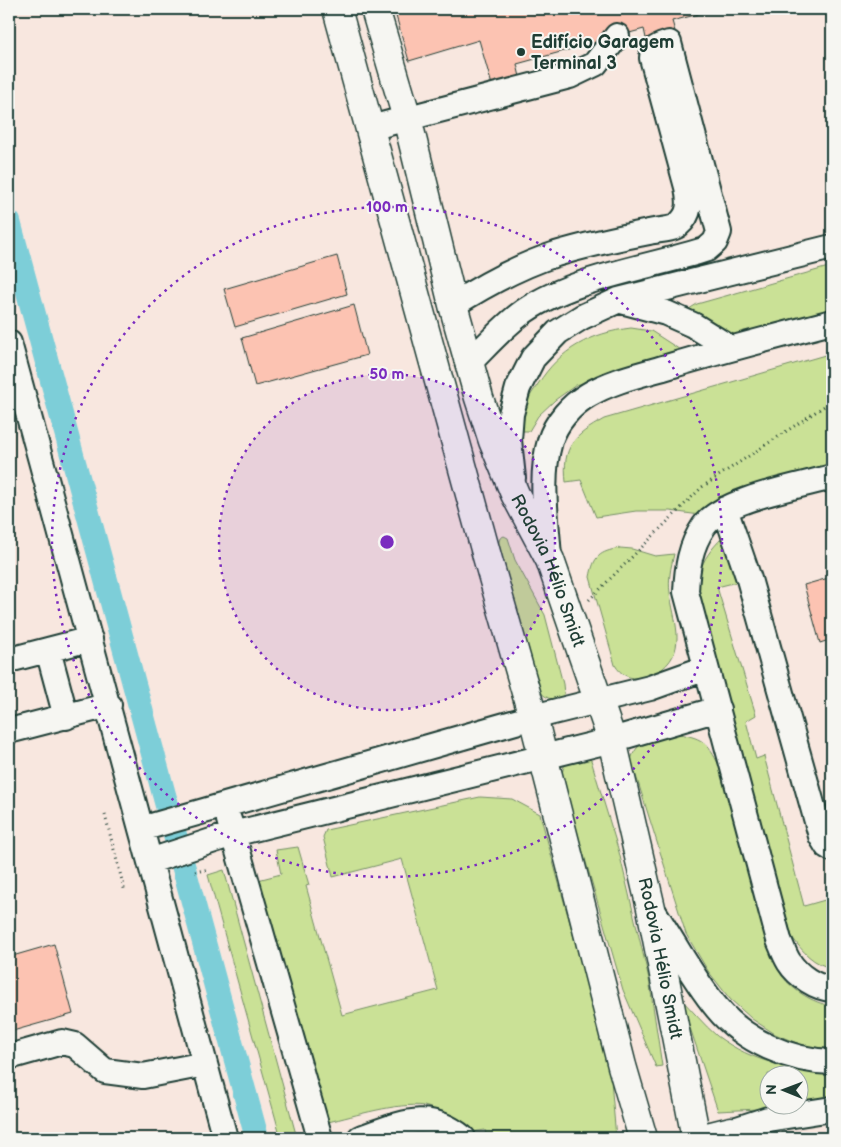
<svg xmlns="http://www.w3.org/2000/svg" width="841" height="1147" font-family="'Balsamiq Sans',sans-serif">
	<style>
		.green { fill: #cae196; stroke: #748f65 }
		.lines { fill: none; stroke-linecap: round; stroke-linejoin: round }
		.canal { stroke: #7dced8; stroke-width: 24 }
		.building { fill: #fcc3b2; stroke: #1f3d34 }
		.minor-casing { stroke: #1f3d34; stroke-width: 28 }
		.major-casing { stroke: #1f3d34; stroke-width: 31 }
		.path { stroke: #1f3d34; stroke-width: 3; stroke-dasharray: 1 4; stroke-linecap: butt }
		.minor { stroke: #f6f6f2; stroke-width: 24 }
		.major { stroke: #f6f6f2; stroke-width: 28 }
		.ring { fill: none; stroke: #7b2cbf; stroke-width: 2.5; stroke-dasharray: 2.5 5 }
		.poi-dot { fill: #1f3d34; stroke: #f6f6f2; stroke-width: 2 }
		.labels { text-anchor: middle; stroke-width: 4; stroke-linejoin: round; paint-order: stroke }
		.poi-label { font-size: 18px; font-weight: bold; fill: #1f3d34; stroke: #f6f6f2; text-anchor: start }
		.street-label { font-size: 18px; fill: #1f3d34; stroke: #f6f6f2 }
		.centre { fill: #7b2cbf; stroke: #f6f6f2; stroke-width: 2.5 }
		.ring-label { font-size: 15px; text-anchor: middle; font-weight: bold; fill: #7b2cbf; stroke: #f6f6f2; stroke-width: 4; stroke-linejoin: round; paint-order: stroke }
	</style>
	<rect width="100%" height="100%" fill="#f8e7df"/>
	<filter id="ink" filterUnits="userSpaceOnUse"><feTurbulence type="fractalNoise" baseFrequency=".02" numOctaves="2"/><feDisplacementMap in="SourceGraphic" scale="10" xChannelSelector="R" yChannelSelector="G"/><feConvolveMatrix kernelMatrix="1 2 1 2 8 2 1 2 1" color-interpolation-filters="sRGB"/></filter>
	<g filter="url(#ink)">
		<path class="green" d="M832,266V311L728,338L681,314L697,304Z
			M631,328L651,331L685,353L576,385L555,400L538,416L529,431H522C524,421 524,409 528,400C530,395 535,389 538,384C560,349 591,333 631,328Z
			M832,353V467L700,515L670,511H636L596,517L581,480L566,482C562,446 574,436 604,419Z
			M504,536L508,538L515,560L545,615L563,684L564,694L560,700C551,700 546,698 539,691L498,545L500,538Z
			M723,537L737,582L717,587L756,715L746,721L756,759L764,756L804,906L832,898V968C813,964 803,952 792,937L700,611C695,577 698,562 723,537Z
			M620,548L632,549L655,556L674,554C671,567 668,579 670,593C673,619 688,648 662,669C656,673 649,677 641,678C629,679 621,675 615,665L590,577C594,556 599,552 620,548Z
			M680,734C705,739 707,743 719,765L769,947C773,956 776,968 782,976C794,991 813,1003 832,1006V1049L804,1046L775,1034L752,1019L730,999L708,971L686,934L631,760C637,737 660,737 680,734Z
			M583,755L591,760L619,852L649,979L662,1066L656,1067L623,990L561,776L566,760Z
			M480,797L512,799L540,814L610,1069L616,1138H487L485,1130L461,1134C451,1123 439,1109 424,1106C398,1102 354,1116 328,1122L258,880L281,874L276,850L298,847L309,885L306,886L342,1015L438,990L402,859L333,877L323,837L326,830Z
			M224,870L297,1138H281L208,875Z
			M680,998C692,1010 704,1025 717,1036C754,1063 788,1068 832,1072V1095L799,1103L798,1074H768V1104L789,1105L758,1109L718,1111Z"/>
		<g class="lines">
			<path class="canal" d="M9,222L257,1138"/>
		</g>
		<path class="building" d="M394,9H718L672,21L676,35L647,43L644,29L517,64L520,77L492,85L479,40L409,61Z
			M337,256L347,294L235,327L224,289Z
			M354,305L367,355L255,386L242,338Z
			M832,577V639L820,643L804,585Z
			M54,944L73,1014L9,1032V957Z"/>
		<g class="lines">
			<g class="minor-casing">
				<path id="minor" d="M370,128L570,76L595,64L617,36
					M621,301L666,313L693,325L730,348
					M453,305C486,284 519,266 556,254C586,245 618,238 649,232C657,230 672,230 678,225C691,214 690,203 687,187L652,58C652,47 660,46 669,43L719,232L715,242L707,249C649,268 567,278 519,315C501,329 485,347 469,363
					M9,343L225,1138
					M832,477C800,486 723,499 704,526C690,546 687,568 686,592L779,940C782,947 785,956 789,962C798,976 816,988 832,989
					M513,478L509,440L511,414L518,388L533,358L558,332L582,317L619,300L832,247
					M725,509L749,579L821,836L827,846L832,849
					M549,558C547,521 539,478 550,441C556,422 571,405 588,395C613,380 643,374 670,366C724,350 778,336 832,322
					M48,650L66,717
					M9,660L90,639
					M9,731L109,705
					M229,820L320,1138
					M141,829L533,717L650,688L706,668
					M150,861L233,834L612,740L718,709
					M654,912C675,944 693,979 717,1008C744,1041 790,1061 832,1062
					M9,1057L62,1042L75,1045L105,1071L143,1076L205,1064
					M731,1131L768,1119L832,1109
					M360,1138C399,1125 427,1108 463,1138"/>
			</g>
			<g class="major-casing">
				<g id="major">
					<path d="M337,9L488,560L533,717L622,1066L643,1138"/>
					<path id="s1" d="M375,9L407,118L453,305L479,398L493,441L515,494L550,560L612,740L651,908L696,1138"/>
					<path d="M703,1138L731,1131L754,1138"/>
				</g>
			</g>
			<path class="path" d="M589,600L702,487L832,401
				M105,815L125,892
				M195,872L209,869"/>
			<use href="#minor" class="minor"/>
			<use href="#major" class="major"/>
		</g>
	</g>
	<circle cx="387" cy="542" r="168" fill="#7b2cbf" fill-opacity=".12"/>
	<g class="ring">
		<circle cx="387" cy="542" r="168"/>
		<circle cx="387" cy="542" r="335"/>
	</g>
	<circle class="poi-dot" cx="521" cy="52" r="5"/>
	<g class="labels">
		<g class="poi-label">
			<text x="531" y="48">Edifício Garagem<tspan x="531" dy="21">Terminal 3</tspan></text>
		</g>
		<g class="street-label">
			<text dy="6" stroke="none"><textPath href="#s1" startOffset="589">Rodovia Hélio Smidt</textPath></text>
			<text dy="6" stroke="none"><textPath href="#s1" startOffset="994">Rodovia Hélio Smidt</textPath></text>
		</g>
	</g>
	<circle cx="387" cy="542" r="8" class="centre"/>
	<g class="ring-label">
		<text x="387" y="212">100 m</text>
		<text x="387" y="379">50 m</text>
	</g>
	<rect width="841" height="1147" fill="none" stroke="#f6f6f2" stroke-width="30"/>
	<rect x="15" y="15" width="811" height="1117" fill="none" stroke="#1f3d34" stroke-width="2" filter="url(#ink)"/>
	<g transform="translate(784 1090) rotate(271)"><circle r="24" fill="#f6f6f2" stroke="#a0aca6"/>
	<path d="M0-4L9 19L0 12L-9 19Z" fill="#1f3d34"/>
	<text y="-8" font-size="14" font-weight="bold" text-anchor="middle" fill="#1f3d34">N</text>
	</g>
</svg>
